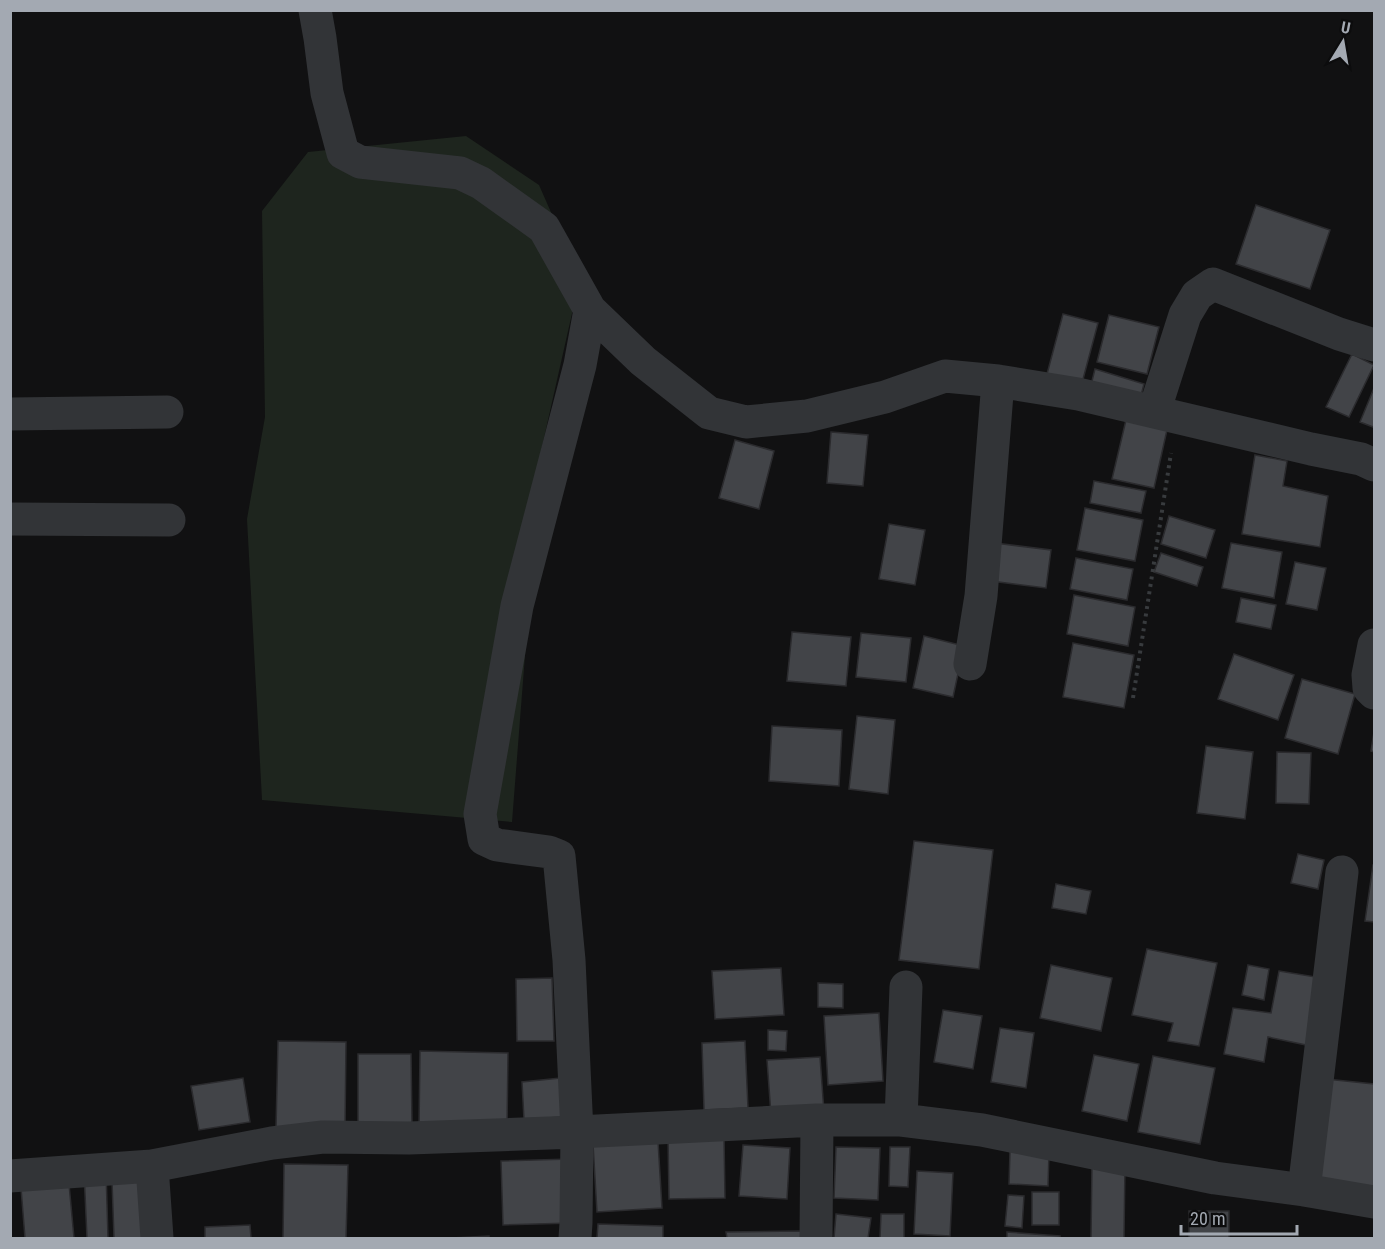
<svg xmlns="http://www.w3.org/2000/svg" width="1385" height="1249" font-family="'Roboto Condensed',sans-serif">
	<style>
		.green { fill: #1e251e }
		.building { fill: #424448; stroke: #2b2b2e; stroke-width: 1.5 }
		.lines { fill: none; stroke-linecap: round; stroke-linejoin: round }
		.path { stroke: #383b3e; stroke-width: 4; stroke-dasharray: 3 4.5; stroke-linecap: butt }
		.minor { stroke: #323437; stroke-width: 33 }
	</style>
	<rect width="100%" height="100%" fill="#111112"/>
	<path class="green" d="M466,136L539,185L580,278L541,451L512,822L262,800L247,519L265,417L262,211L308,152Z"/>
	<path class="building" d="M1256,205L1330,230L1310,289L1236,264Z
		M1063,314L1098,323L1082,383L1047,374Z
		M1109,315L1159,327L1147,374L1097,362Z
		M1352,354L1374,365L1349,417L1326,407Z
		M1095,369L1144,384L1139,403L1090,389Z
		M1374,388V425L1373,427L1360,422Z
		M1126,420L1167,430L1154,488L1112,479Z
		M831,432L868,435L863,486L827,483Z
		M735,440L774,451L759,509L719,498Z
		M1255,455L1287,461L1283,486L1328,496L1320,547L1242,534Z
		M1094,481L1146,491L1141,513L1090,503Z
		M1085,508L1143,520L1135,561L1077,550Z
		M1169,516L1215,530L1206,558L1161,544Z
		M889,524L925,530L915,585L879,579Z
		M995,543L1051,550L1046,588L991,581Z
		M1231,543L1282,552L1274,598L1222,588Z
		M1161,553L1203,567L1197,586L1154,572Z
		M1076,558L1133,569L1127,600L1070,589Z
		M1295,562L1326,568L1317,610L1286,604Z
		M1074,595L1135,607L1128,646L1067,634Z
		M1241,598L1276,605L1271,629L1236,622Z
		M792,632L851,637L846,686L787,681Z
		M861,633L911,638L906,682L856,677Z
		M924,636L964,646L953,697L913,688Z
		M1073,643L1134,655L1124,708L1063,697Z
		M1234,654L1294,675L1278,720L1218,699Z
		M1302,679L1355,694L1338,754L1285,738Z
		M857,716L895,720L888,794L849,789Z
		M772,726L842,730L839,786L769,781Z
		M1374,732V752L1371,751Z
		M1206,746L1253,752L1245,819L1197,813Z
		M1277,752L1311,753L1309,804L1276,803Z
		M914,841L993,850L979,969L899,960Z
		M1298,854L1324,860L1318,889L1291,883Z
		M1373,865H1374V922L1365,921Z
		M1056,884L1091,891L1086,914L1052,908Z
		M1147,949L1217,963L1199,1046L1168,1041L1173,1023L1132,1015Z
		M1051,965L1112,978L1101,1031L1040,1018Z
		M1248,965L1269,969L1264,1000L1242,995Z
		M781,968L784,1015L715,1019L712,971Z
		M1279,971L1322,978L1311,1046L1268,1037L1264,1062L1224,1054L1233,1008L1271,1013Z
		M552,978L554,1041H517L516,979Z
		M818,983L843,984V1008L818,1007Z
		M943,1010L982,1016L973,1069L934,1062Z
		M879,1013L883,1081L828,1085L824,1016Z
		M1000,1028L1034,1033L1026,1088L991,1082Z
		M768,1030L787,1031L786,1051L768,1050Z
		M278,1041L346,1042L345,1130L276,1128Z
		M745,1041L748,1108L704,1110L702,1043Z
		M420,1051L508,1053L507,1128L419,1127Z
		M358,1054H411L412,1124L358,1123Z
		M1094,1055L1139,1064L1127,1121L1082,1111Z
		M1153,1056L1215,1068L1200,1144L1138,1132Z
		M820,1057L824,1112L771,1115L767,1060Z
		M570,1077L573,1116L524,1120L522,1082Z
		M243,1078L250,1122L199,1130L191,1086Z
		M1326,1079L1374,1084V1188L1314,1184Z
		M724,1137L725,1198L669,1199L668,1138Z
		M658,1141L662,1208L597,1212L593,1144Z
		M743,1145L790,1148L787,1199L739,1196Z
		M836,1147L880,1148L878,1200L834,1198Z
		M890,1147H910L908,1187L889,1186Z
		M1010,1151L1049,1153L1048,1186L1009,1184Z
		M571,1159L573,1223L503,1225L501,1161Z
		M1092,1163L1125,1164L1124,1238H1091Z
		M284,1164L348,1165L346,1238H283Z
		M106,1171L108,1238H87L84,1172Z
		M917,1171L953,1173L950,1236L914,1234Z
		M152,1179L154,1238H114L112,1181Z
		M69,1184L74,1238H25L21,1188Z
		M1032,1192H1059V1225H1032Z
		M1008,1195L1024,1196L1022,1228L1005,1226Z
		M1189,1211H1229V1238H1189Z
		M836,1214L871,1218L868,1238H834Z
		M881,1214H904V1238H880Z
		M598,1224L663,1226V1238H597Z
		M250,1225L251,1238H205V1227Z
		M801,1231V1238H727L726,1232Z
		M1007,1232L1060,1236V1238H1007Z
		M489,1236V1238H451Z"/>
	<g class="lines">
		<path class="path" d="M1133,698L1171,453"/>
		<path class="minor" d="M315,10L320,38L327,93L343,153L360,162L460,173L481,183L544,228L590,310L643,361L709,413L746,422L807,416L885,397L945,376L998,381L1078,394L1311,449L1361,459L1374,465
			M1154,412L1185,315L1197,295L1213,284L1339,334L1374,345
			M10,414L167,412
			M10,519L169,520
			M1374,645L1368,675L1369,688L1374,693
			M970,664L981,596L998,381
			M901,1120L906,987
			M152,1166L157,1238
			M10,1176L152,1166L272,1143L323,1137L409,1138L577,1132L817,1120H901L982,1130L1215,1178L1304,1190L1374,1202
			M1304,1190L1342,872
			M575,1238L576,1223L577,1132L569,960L559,856L549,852L497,845L484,839L480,814L517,606L580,365L590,310
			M816,1238L817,1120"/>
	</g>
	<rect width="1385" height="1249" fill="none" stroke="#a3a9b2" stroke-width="24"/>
	<g transform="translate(1343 42) rotate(11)" stroke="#0c0c0d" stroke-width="4.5" paint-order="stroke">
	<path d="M0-4.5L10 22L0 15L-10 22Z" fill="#a3a9b2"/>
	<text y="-9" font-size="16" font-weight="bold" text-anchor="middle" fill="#a3a9b2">U</text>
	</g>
	<path d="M1181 1225v9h116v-9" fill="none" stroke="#a3a9b2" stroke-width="3"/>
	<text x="1190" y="1225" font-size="18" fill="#a3a9b2" stroke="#0c0c0d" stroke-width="4.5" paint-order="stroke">20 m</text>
</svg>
